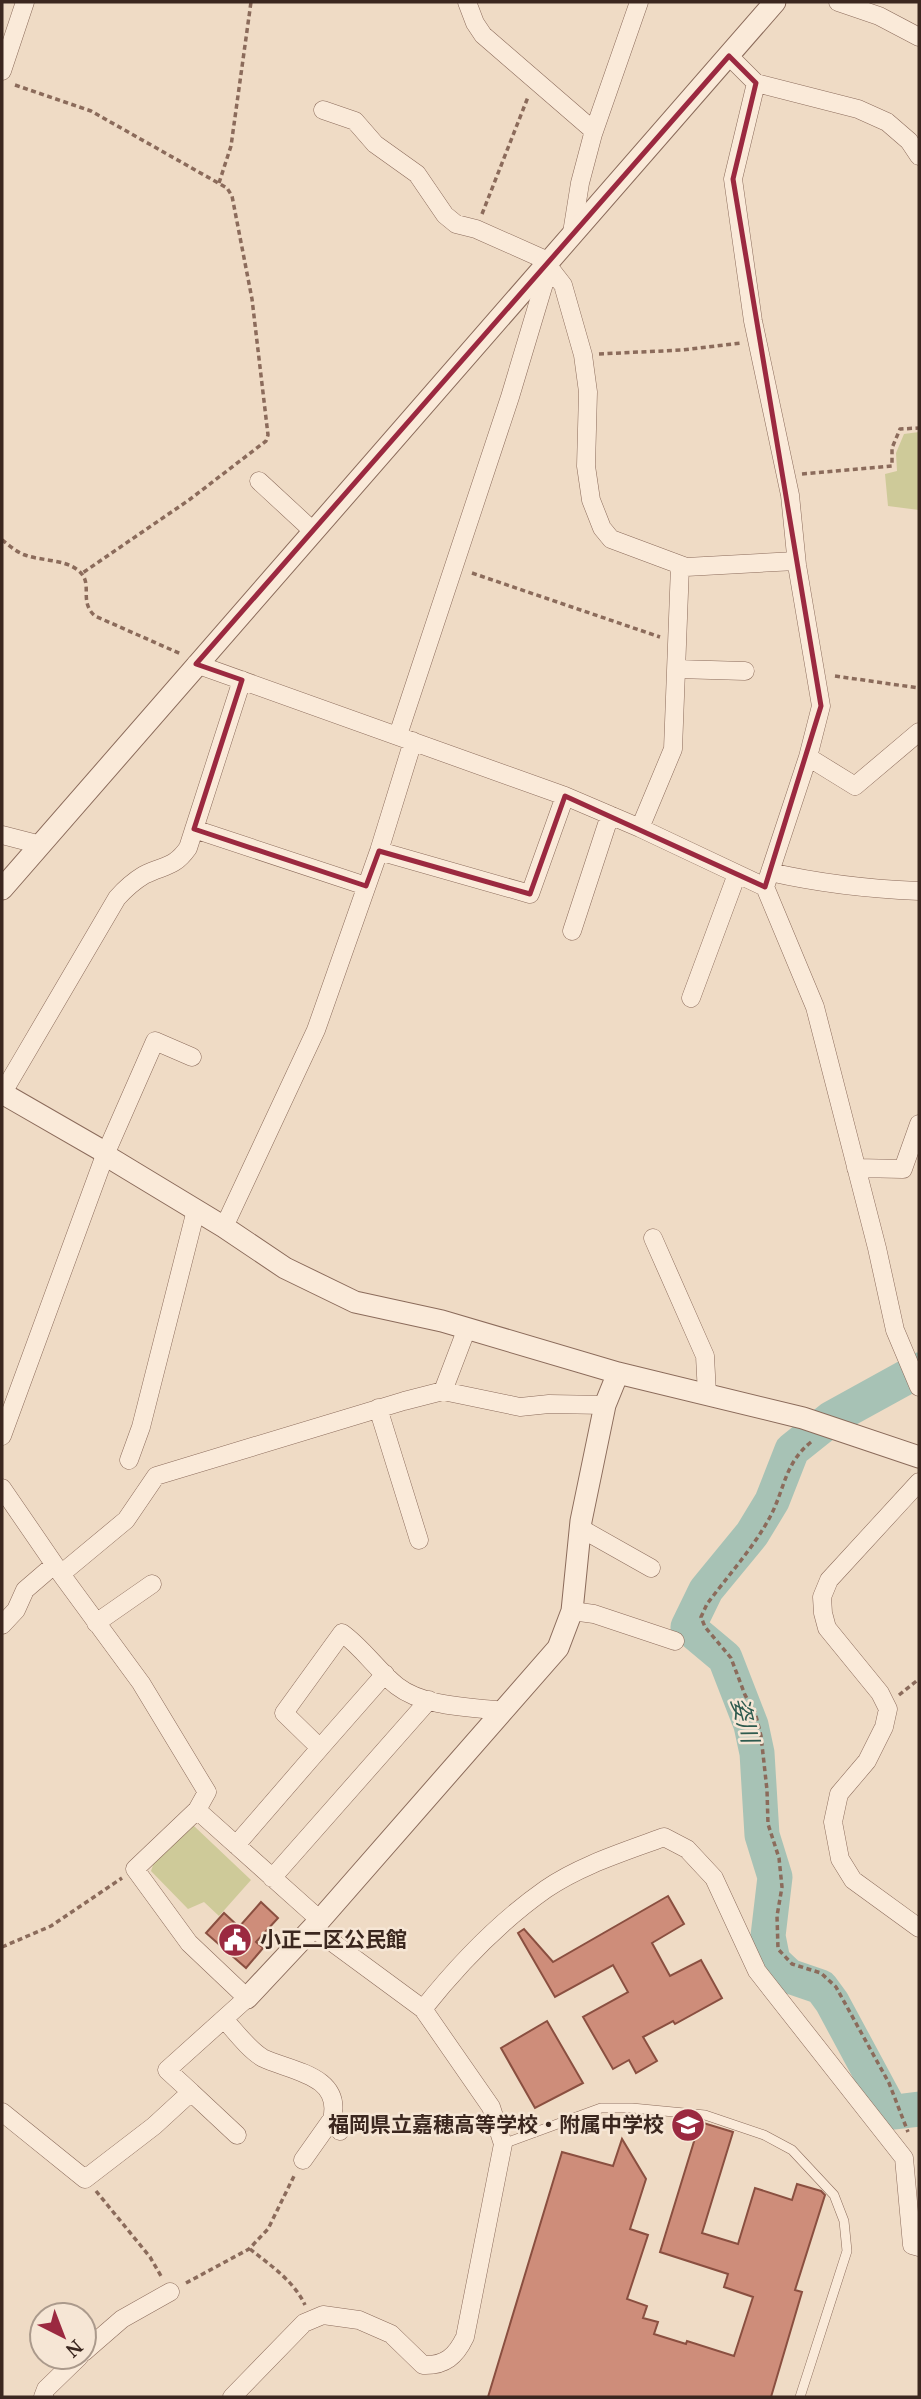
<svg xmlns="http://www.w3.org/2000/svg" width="921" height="2399" font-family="'Noto Serif','Noto Sans JP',serif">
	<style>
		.green { fill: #ceca99 }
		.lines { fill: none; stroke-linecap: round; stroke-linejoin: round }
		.river { stroke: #a7c2b5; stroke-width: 35 }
		.building { fill: #ce8d7a; stroke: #8a4f40; stroke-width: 2 }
		.service-casing { stroke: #8b6b5b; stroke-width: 10 }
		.minor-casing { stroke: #8b6b5b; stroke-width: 19 }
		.tertiary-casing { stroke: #8b6b5b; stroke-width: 23 }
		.path { stroke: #8b6b5b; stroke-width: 3.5; stroke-dasharray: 5 3.5; stroke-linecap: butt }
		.service { stroke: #faead9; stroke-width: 9 }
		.minor { stroke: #faead9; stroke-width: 18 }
		.tertiary { stroke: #faead9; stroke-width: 21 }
		.marked { fill: none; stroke: #9b2940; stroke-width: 5; stroke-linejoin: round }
		.labels { text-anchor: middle; stroke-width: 5; stroke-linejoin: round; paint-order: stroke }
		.poi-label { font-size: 21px; font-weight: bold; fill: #3b271f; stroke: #f6e6d5; text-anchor: start }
		.water-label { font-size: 23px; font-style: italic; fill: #2e5b4f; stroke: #f6e6d5 }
	</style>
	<rect width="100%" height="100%" fill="#efdbc5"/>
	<path class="green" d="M919,432V510L888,506L885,474L897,471L896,453L904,434Z
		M194,1826L251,1880L219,1916L204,1902L188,1909L151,1871L154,1862L190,1827Z"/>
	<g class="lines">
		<path class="river" d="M919,1370L832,1418L792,1450L772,1501L752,1534L706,1590L688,1627L725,1658L751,1725L757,1753L762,1835L775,1877L768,1936L773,1961L789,1976L821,1987L832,2002L888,2106L895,2112L919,2109"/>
	</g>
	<path class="building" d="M668,1896L684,1924L652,1943L670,1976L701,1960L722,1998L675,2024L673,2021L643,2037L657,2061L636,2073L629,2060L613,2069L583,2017L628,1992L613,1965L555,1997L518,1933L524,1929L553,1962Z
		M261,1902L278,1918L256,1942L263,1948L246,1968L206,1933L224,1913L239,1927Z
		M547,2021L583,2083L535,2108L501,2048Z
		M700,2122L733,2132L702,2233L738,2244L755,2188L792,2200L797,2184L821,2191L825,2195L795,2290L802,2292L771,2397H488L562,2152L613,2166L622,2139L646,2179L630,2229L648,2235L627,2299L647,2306L643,2318L658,2322L654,2334L686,2344L687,2341L734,2356L753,2297L724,2287L728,2274L660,2252Z"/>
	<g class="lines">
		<g class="service-casing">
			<path id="service" d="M503,2144L601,2108H632L705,2115L764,2135L792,2150L834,2195L844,2221L847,2251L800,2397"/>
		</g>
		<g class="minor-casing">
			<path id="minor" d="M467,2L475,23L483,35L594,131
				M838,2L879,16L919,37
				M729,56L756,83L858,109L887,122L909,141L919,156
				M2,71L25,2
				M756,83L733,179L753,321L790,495L797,565L821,706L808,757L765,887L815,1007L877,1248L895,1330L919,1387
				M323,110L355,121L375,144L417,174L445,215L456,224L476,229L548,261L549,267L510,397L398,735
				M572,233L580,183L593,134L639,2
				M549,267L563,285L583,355L588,392L586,466L591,500L602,528L611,539L686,567L796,561
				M259,481L313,531
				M196,664L565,796L640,828L765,887
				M677,669L745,671
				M808,757L855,786L919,732
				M640,828L673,749L680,566
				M194,829L366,886
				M2,835L41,845
				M379,851L530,894L565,796
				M770,872C818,883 869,889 919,891
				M572,931L610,815
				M691,998L737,874
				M2,1094L117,898C125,889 134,881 144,875C164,865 174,868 188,848L242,680
				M856,1168L903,1169L919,1124
				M224,1227L316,1030L379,851L413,741
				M653,1238L705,1356L707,1394
				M443,1391L467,1328
				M378,1408L419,1540
				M2,1436L105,1155L155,1041L192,1057
				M129,1460L141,1427L196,1210
				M919,1482L829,1580L822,1597L823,1613L827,1628L880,1693L888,1709L884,1727L867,1761L839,1794L833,1822L840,1859L853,1880L919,1928
				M2,1488L61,1574L141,1683L207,1792L197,1810L135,1869L189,1943L247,1998L167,2070L191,2092L154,2126L85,2179L2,2112
				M580,1528L651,1568
				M61,1574L126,1520L156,1476L404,1401L443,1391L520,1407L549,1404L605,1405
				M572,1611L594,1614L675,1641
				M96,1623L152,1584
				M2,1625L16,1610L25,1590L54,1565
				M320,1748L385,1674
				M197,1810L320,1920
				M236,1845L320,1748L284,1713L342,1633C363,1648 377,1670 397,1686C424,1707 470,1707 503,1711
				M272,1878L429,1700
				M423,2009C458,1965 499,1922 546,1889C581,1865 624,1852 664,1837L687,1849L714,1878L757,1971L904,2158L912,2245L919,2247
				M224,2019C235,2031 249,2050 263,2058C290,2071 343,2075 332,2119L340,2131
				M191,2092L237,2135
				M303,2160L332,2119
				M84,2352L122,2319L170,2292
				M43,2397L46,2389L79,2357
				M232,2397L304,2323L323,2315L359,2320L391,2334L423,2365C445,2366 456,2356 465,2337L503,2144L491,2107L423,2009L313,1928"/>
		</g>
		<g class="tertiary-casing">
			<path id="tertiary" d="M2,889L775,2
				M2,1093L101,1150L105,1155L224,1227L285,1268L355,1302L442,1321L618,1373L803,1418L919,1457
				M247,1998L320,1920L558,1648L572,1611L581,1521L605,1405L618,1373"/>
		</g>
		<path class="path" d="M15,85L91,111L227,188L232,196L252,299L268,435L266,441L189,500L81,574
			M219,183L231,146L251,2
			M482,214L528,97
			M599,354L682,350L741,343
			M802,474L892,466V448L900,429L919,428
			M2,540C9,545 16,552 25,555C41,561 65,559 79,571C94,584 78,601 95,616L181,654
			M472,573L660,637
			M835,676L919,688
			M811,1442C784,1464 785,1489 770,1517C754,1547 727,1577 707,1604L701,1617L705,1627L731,1658L745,1695L755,1712L761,1736L767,1790L768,1824L779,1858L782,1887L777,1916L778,1949L792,1964L821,1973L836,1987L889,2083L908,2132
			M899,1695L919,1679
			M2,1947L51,1926L122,1878
			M96,2191L150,2257L161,2276
			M250,2249C270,2265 294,2281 305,2305
			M186,2283L249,2249L268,2229L295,2174"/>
		<use href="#service" class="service"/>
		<use href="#minor" class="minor"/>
		<use href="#tertiary" class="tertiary"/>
	</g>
	<path class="marked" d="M729,56L756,83L733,179L821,706L765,887L565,796L530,894L379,851L366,886L194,829L242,680L196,664Z"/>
	<defs>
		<g id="civic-disc" transform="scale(1.75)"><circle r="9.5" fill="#9b2940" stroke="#f6e6d5"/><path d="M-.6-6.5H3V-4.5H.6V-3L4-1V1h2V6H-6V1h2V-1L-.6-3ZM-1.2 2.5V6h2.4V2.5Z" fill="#fff"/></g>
		<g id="school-disc" transform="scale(1.75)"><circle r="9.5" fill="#9b2940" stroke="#f6e6d5"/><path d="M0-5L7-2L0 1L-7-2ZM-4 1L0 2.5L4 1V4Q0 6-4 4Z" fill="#fff"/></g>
	</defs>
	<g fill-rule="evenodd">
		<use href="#civic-disc" x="235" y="1940"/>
		<use href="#school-disc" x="688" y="2125"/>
	</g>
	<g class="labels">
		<g class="poi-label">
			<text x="260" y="1947">小正二区公民館</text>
			<text x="664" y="2132" text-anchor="end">福岡県立嘉穂高等学校・附属中学校</text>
		</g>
		<g class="water-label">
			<text transform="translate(745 1720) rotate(75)" y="8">姿川</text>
		</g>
	</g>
	<rect width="921" height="2399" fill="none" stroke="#3b271f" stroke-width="7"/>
	<g transform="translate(63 2336) rotate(138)"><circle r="33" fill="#f6e6d5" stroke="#ab9a8c" stroke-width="2"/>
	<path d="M0-5L12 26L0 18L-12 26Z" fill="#9b2940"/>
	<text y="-10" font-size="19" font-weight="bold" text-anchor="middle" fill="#3b271f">N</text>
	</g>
</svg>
